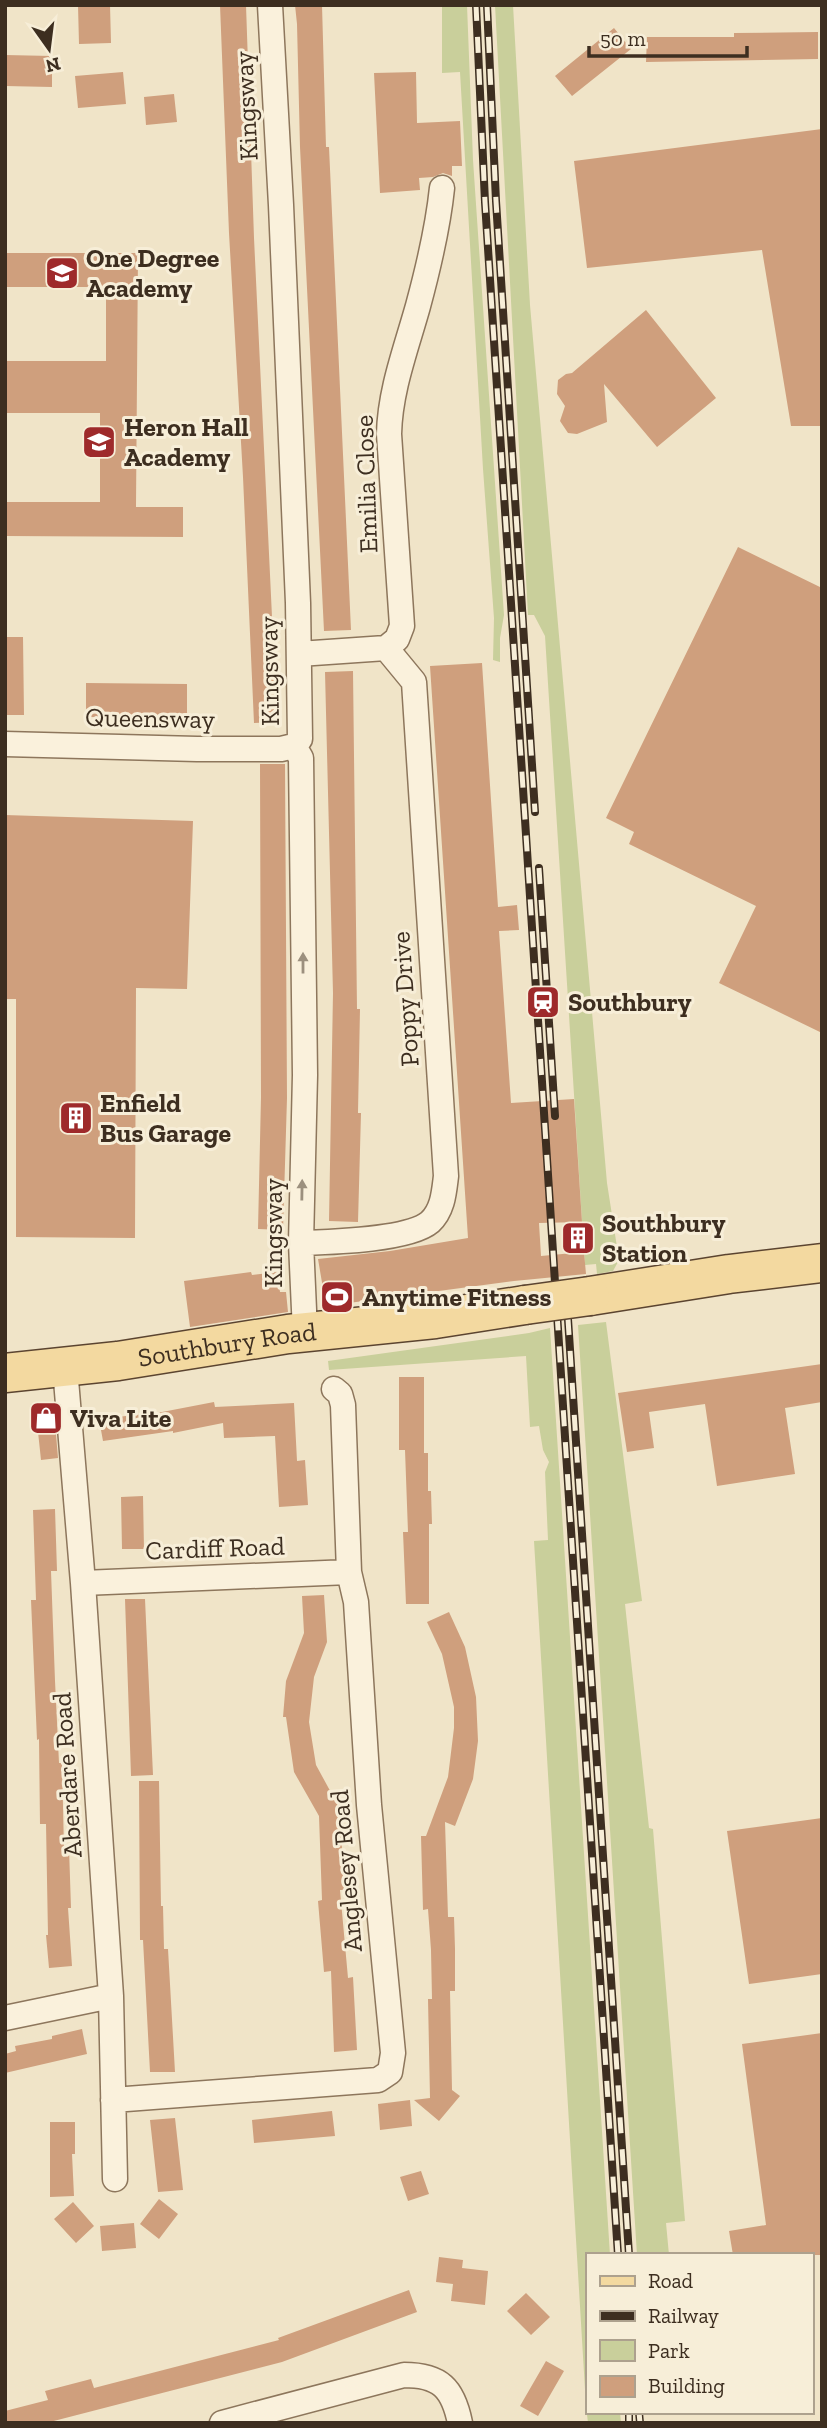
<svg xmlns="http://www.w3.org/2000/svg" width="827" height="2428" font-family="'Zilla Slab',serif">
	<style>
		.green { fill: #c9cf9b }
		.building { fill: #cf9f7d }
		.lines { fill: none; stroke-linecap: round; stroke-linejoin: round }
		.minor-casing { stroke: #8d765c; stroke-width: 27 }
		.primary-casing { stroke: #5b4430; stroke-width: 41 }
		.minor { stroke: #faf1dc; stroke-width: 24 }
		.primary { stroke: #f3d9a0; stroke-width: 38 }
		.rail-casing { stroke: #3d2e20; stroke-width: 8 }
		.rail { stroke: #f7eed8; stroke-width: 5; stroke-dasharray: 16; stroke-linecap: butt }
		.primary-bridge-casing { stroke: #5b4430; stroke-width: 41; stroke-linecap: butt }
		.primary-bridge { stroke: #f3d9a0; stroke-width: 38 }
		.oneway { fill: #9c907e }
		.labels { text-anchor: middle; stroke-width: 6; stroke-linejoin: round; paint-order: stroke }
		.street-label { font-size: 26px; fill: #3d2e20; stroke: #f7eed8 }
		.poi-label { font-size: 26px; font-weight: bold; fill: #3d2e20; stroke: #f7eed8; text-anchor: start }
	</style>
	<rect width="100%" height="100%" fill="#f0e4c8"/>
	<path class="green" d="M442,5H467L473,160L504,615L500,638V662L493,660L494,618L483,469L460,72L442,73Z
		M495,5H513L530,305L607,1183L619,1260L613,1271L597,1274L596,1264L585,1265L582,1221L545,636L534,615H528Z
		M606,1322L642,1601L625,1604L649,1828L653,1829L685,2221L666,2223L669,2255H637L578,1325Z
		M550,1328L610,2255H587V2412H620L621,2423H588L586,2406L534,1541L548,1540L545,1472L549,1462L543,1450L539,1426L530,1427L526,1356L329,1370L328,1361L529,1333Z"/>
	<path class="building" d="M78,5H110L111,43L79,44Z
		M220,5H246L254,238L277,722L254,723L243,477L229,233Z
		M295,5H322L326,147H329L351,630L324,631L300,147L297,24Z
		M614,28L631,49L572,96L555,76Z
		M818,32V59L646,62L647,37H734V33Z
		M5,55L52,56V87L5,86Z
		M123,72L126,104L78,108L75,76Z
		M416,72L417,123L460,121L462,166H452V176L443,173L433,177L419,178L420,190L380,193L374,73Z
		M174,94L177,122L146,125L144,97Z
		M822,129V426H791L762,250L587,268L574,161Z
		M5,253H138L136,507H183V537L5,536V502H100V413H5V361H106V287H5Z
		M646,310L716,398L657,447L604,384L607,422L577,434L568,433L560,421L565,406L557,394L558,380L566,374L572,373Z
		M738,547L822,588V1033L719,983L756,906L629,844L634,832L606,818Z
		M5,637H23L24,715H5Z
		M482,663L498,907L517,905L519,930L499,931L511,1103L574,1099L582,1222L539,1223L541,1256L584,1252L586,1274L514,1281L326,1306L318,1259L390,1251L468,1238L430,666Z
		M353,671L357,1009H360L358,1113H361L358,1222L329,1221L333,993L325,672Z
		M86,683L187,684V717H86Z
		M260,764H285L287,1098L283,1230L258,1229L261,1097Z
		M5,815L193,821L187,989L136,988L135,1238L16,1237V999H5Z
		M251,1272L252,1275L277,1272L280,1292H286L288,1312L190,1327L184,1281Z
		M822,1364V1402L785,1408L795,1474L717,1486L705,1404L649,1412L654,1448L627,1452L618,1393Z
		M399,1377H424V1453H428V1491H431L432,1524H429V1604H406L403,1532H408L405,1450H399Z
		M214,1402L215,1407L294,1403L297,1461L305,1460L308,1505L279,1507L275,1436L224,1438L223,1423L173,1433V1431L103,1441L99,1419L162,1412Z
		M54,1411L58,1458L41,1460L36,1413Z
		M143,1496L144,1549H122L121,1497Z
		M55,1509L57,1571H51L55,1681L59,1763H62L64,1849L69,1848L71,1908H68L72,1966L49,1968L46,1935H48L46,1824H40L39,1739L37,1740L31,1600H36L33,1510Z
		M324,1595L327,1642L314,1677L309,1722L316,1765L340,1809L344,1890H340L348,1978L353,1977L357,2050L334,2052L331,1971L324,1972L318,1901L322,1900L319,1816L294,1772L286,1717H283L286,1681L304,1633L302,1596Z
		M125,1599H145L153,1775L131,1776Z
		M449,1612L465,1647L476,1697L478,1741L473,1779L455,1826L445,1822L448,1917H454L455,1949V1991H450L452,2090L460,2096L439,2121L414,2100L430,2098L428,1999H432L431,1950L428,1909L423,1910L421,1836H426L448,1777L454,1728V1707L442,1654L427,1622Z
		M139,1781H159L161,1906H163L164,1949H168L175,2072H150L143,1940H140Z
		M822,1818V1974L749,1984L727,1831Z
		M82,2029L87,2054L5,2073V2054L16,2051L15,2046L52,2039V2036Z
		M822,2033V2255H733L729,2231L766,2225L742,2044Z
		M410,2100L412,2126L380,2130L378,2104Z
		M332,2111L335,2136L254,2143L252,2120Z
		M175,2118L183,2190L158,2192L150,2120Z
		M50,2122H75V2154H72L74,2196L50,2197Z
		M421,2171L429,2194L408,2201L400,2177Z
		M159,2199L178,2214L159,2239L140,2224Z
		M73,2202L94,2226L76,2243L54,2219Z
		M134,2223L136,2248L102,2251L100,2226Z
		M439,2257L463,2260L462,2268L488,2271L485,2305L451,2301L453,2284L436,2282Z
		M409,2290L417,2312L282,2362L46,2423H5V2411L48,2400L45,2391L91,2379L94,2388L279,2340L278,2338Z
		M526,2293L550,2317L531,2335L507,2311Z
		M546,2361L564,2371L538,2416L520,2406Z"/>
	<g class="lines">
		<g class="minor-casing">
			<path id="minor" d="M270,5L281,205L298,603L300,739L294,746
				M299,654L386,648L397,639L402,626L389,434C390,390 406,349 418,306C428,269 438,227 442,188
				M5,744L197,749H281L294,746
				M294,746L301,758L305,1075L301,1243L305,1332
				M301,1243C330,1242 409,1240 430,1222C443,1210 444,1192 446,1176L414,682L386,648
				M65,1368L83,1583L111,1996L115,2179
				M83,1583L349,1572
				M5,2018L111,1996
				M113,2100L378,2080L390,2072L393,2053L369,1805L356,1602L349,1572L343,1405L340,1394L334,1389
				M222,2423L404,2375C440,2375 453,2388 460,2423"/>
		</g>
		<g class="primary-casing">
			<g id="primary">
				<path d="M590,1296L729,1274L822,1263"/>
				<path id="s1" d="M5,1373L118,1361L288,1334L435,1319L525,1305"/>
			</g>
		</g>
		<use href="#minor" class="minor"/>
		<use href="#primary" class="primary"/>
		<g class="rail-casing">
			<path id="rail" d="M476,5L485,202L618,2255
				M487,5L496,201L535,812
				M539,868L555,1116
				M568,1319L629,2255
				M629,2412V2423
				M639,2412L640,2423"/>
		</g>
		<use href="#rail" class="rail"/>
		<g class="primary-bridge-casing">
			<path id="primary-bridge" d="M525,1305L590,1296"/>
		</g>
		<use href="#primary-bridge" class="primary-bridge"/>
	</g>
	<defs><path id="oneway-solid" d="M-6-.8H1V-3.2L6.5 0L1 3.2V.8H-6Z" transform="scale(1.75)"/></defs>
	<g class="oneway">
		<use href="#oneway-solid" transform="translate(303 963) rotate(-90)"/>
		<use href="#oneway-solid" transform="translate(302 1190) rotate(-89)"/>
	</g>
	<defs>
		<g id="school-square" transform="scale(1.75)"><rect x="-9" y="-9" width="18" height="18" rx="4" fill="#9e2a2b" stroke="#f7eed8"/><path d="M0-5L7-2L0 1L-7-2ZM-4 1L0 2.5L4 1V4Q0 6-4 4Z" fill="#fff"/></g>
		<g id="station-square" transform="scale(1.75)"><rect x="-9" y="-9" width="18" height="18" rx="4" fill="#9e2a2b" stroke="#f7eed8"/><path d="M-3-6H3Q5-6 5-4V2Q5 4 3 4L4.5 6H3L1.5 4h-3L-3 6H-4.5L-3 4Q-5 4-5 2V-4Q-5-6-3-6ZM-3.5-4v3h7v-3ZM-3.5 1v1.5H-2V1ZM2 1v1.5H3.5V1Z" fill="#fff"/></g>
		<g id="building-square" transform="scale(1.75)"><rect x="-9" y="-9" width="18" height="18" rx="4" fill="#9e2a2b" stroke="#f7eed8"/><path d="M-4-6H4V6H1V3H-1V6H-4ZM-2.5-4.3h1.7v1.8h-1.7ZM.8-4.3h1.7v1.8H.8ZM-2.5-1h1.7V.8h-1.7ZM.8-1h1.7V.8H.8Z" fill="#fff"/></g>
		<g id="stadium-square" transform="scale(1.75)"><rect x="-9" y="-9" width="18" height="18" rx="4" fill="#9e2a2b" stroke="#f7eed8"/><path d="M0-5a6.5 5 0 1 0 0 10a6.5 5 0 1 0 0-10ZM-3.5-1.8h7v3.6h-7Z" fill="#fff"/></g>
		<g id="shop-square" transform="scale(1.75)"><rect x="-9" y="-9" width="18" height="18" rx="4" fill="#9e2a2b" stroke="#f7eed8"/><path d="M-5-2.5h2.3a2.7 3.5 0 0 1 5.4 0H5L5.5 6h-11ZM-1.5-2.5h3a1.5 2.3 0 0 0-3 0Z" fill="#fff"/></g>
	</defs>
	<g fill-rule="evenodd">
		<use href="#school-square" x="62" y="273"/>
		<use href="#school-square" x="99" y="442"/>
		<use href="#station-square" x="543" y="1002"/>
		<use href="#building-square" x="76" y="1118"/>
		<use href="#building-square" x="578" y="1238"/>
		<use href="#stadium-square" x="337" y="1297"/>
		<use href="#shop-square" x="46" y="1418"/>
	</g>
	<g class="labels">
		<g class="street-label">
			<text transform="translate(246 106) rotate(-93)" y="9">Kingsway</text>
			<text transform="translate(366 484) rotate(-92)" y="9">Emilia Close</text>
			<text transform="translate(269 671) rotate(-91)" y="9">Kingsway</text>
			<text transform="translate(150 718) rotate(1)" y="9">Queensway</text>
			<text transform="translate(405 999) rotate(-94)" y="9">Poppy Drive</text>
			<text transform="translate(273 1233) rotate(-90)" y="9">Kingsway</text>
			<text dy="9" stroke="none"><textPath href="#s1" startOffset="224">Southbury Road</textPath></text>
			<text transform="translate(215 1548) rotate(-2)" y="9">Cardiff Road</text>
			<text transform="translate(67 1775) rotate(-94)" y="9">Aberdare Road</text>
			<text transform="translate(346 1871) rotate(-95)" y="9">Anglesey Road</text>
		</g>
		<g class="poi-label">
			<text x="86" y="267">One Degree<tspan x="86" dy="30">Academy</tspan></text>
			<text x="124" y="436">Heron Hall<tspan x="124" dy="30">Academy</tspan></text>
			<text x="568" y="1011">Southbury</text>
			<text x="100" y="1112">Enfield<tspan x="100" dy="30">Bus Garage</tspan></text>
			<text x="602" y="1232">Southbury<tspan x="602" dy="30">Station</tspan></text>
			<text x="362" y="1306">Anytime Fitness</text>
			<text x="70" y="1427">Viva Lite</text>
		</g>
	</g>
	<rect width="827" height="2428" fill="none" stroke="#3d2e20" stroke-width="14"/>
	<rect x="586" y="2253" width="228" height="161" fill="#f7eed8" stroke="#ada18e" stroke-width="2"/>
	<rect x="600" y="2276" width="35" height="10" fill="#f3d9a0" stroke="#ada18e" stroke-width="2"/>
	<text x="648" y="2288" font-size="21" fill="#3d2e20">Road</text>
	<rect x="600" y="2311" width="35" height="10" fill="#3d2e20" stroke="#ada18e" stroke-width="2"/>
	<text x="648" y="2323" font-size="21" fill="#3d2e20">Railway</text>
	<rect x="600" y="2340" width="35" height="21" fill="#c9cf9b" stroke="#ada18e" stroke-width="2"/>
	<text x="648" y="2358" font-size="21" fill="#3d2e20">Park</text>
	<rect x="600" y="2376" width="35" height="21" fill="#cf9f7d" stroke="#ada18e" stroke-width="2"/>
	<text x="648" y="2393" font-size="21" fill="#3d2e20">Building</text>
	<g transform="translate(49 49) rotate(166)" stroke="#f7eed8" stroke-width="5" paint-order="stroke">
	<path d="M0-5L12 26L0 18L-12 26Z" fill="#3d2e20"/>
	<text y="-10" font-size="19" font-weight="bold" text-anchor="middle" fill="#3d2e20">N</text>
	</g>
	<path d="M589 46v10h158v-10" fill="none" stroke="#3d2e20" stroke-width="3.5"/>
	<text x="600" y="46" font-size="21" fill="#3d2e20" stroke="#f7eed8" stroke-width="5" paint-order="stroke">50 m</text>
</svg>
